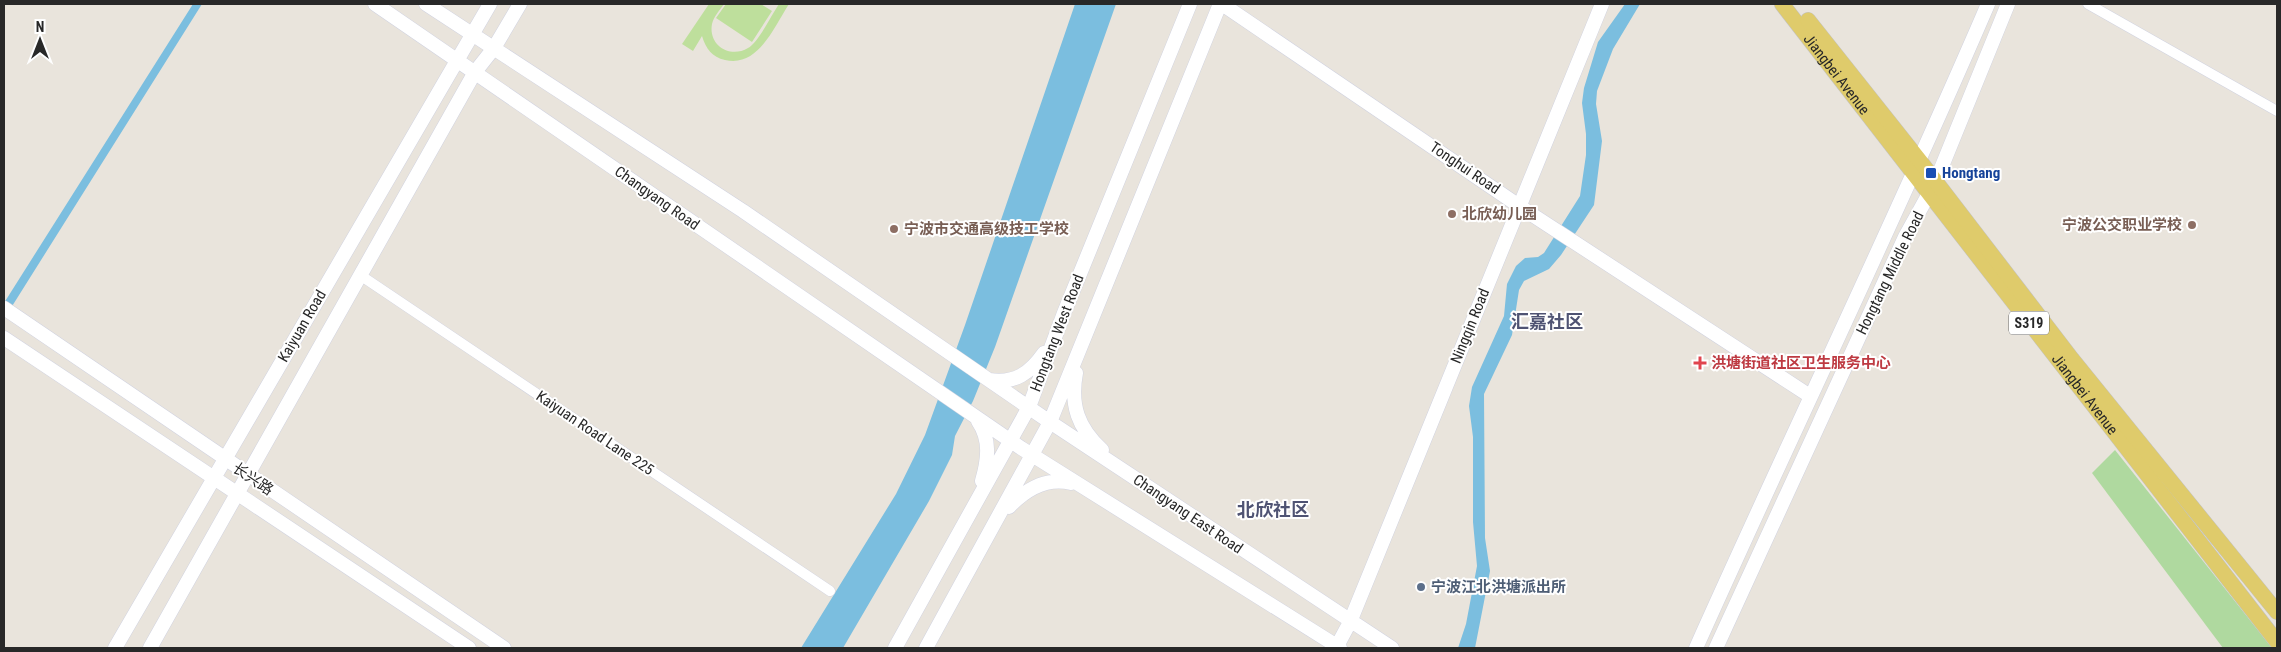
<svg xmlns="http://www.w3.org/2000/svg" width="2281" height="652" font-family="'Roboto Condensed','Noto Sans SC',sans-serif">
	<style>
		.green { fill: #afd99f }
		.pitch { fill: #bedf9c }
		.water { fill: #7bbedf }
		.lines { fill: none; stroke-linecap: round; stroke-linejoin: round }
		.street-casing { stroke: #d1d3e0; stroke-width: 11 }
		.secondary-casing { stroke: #d1d3e0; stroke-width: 15 }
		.primary-casing { stroke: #c3c3c3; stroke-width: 16 }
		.street { stroke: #fff; stroke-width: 10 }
		.secondary { stroke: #fff; stroke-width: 14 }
		.primary { stroke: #dfcb6b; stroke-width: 15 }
		.transit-dot { fill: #1a4fb4; stroke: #fff; stroke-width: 2 }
		.education-dot { fill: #8d6e63; stroke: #fff; stroke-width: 2 }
		.health-dot { fill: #e0444e; stroke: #fff; stroke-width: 2 }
		.service-dot { fill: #5c6f8a; stroke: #fff; stroke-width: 2 }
		.labels { text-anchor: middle; stroke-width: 4; stroke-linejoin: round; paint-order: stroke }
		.shield { fill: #fff; stroke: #686868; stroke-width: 1 }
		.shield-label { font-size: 14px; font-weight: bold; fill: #282828 }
		.street-label { font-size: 15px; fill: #282828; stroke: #fff }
		.transit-label { font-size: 15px; font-weight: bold; fill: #164399; stroke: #fff; text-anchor: start }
		.education-label { font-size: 15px; font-weight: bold; fill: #785e54; stroke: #fff; text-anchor: start }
		.health-label { font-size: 15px; font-weight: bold; fill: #be3a42; stroke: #fff; text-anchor: start }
		.service-label { font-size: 15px; font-weight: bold; fill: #4e5e75; stroke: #fff; text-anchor: start }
		.quarter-label { font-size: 18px; font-weight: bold; fill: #4f5373; stroke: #fff }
	</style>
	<rect width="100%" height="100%" fill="#e9e4dc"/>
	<path class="green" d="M2115,450L2272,648H2223L2092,473Z"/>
	<path class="pitch" d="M709,4H724C720,10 714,16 712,24C708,45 730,59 748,48C758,43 772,14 779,4H789C774,27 758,68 725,60C712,57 706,49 702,36L693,51L682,44Z
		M726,4H761L772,11L752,42L716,18Z"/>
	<path class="water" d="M193,4H202L4,319V303Z
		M1075,4H1116L995,347L973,401L955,436L952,455L929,501L843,648H801L896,494L925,435L965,325Z
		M1625,4H1640L1613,49L1597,91L1596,104L1602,141L1594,205L1561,255L1549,269L1524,281L1519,290L1512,335L1484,394L1485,538L1490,571L1475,648H1458L1466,624L1477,566L1473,522V437L1469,406L1472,387L1504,316L1507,284L1516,266L1525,258L1538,257L1544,253L1580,196L1586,155V134L1582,103L1584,88L1598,42Z"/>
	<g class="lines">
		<g class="street-casing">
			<path id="street" d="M2088,4L2277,111
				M360,275L830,591"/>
		</g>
		<g class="secondary-casing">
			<path id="secondary" d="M375,4L1021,448L1340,648
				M426,4L743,211L1050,422L1392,648
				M1222,4L1531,214L1810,396
				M4,308L504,648
				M4,338L469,648
				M1076,373C1070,405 1078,428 1102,450
				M989,380C1015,384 1030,373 1044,353
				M978,421C991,440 988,460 982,481
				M1009,507C1026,489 1046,477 1071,483
				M115,648L490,4
				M150,648L475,72L494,48L520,4
				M895,648L1029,407L1064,313L1190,4
				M926,648L1050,422L1220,4
				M1336,648L1350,622L1602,4
				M1696,648C1792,433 1895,221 1988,4
				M1716,648L1905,237L1936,181L2008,4"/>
		</g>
		<g class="primary-casing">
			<g id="primary">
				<path id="s1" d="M1782,4L2277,642"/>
				<path d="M1808,20L1920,161L2072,359L2277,612"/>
			</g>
		</g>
		<use href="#street" class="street"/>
		<use href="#secondary" class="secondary"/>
		<use href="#primary" class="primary"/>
	</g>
	<rect class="transit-dot" x="1925" y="167" width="12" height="12" rx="2.5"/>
	<g class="education-dot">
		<circle cx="1452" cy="214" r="5"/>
		<circle cx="2192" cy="225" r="5"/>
		<circle cx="894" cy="229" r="5"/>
	</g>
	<path class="health-dot" d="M1697.5 355.5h5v5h5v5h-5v5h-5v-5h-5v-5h5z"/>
	<circle class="service-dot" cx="1421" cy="587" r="5"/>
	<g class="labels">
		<rect class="shield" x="2009" y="311.5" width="40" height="23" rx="4"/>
		<g class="shield-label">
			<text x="2029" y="328">S319</text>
		</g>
		<g class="street-label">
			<text dy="5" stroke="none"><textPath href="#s1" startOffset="89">Jiangbei Avenue</textPath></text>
			<text transform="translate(1465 168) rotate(34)" y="5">Tonghui Road</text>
			<text transform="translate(657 198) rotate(35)" y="5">Changyang Road</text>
			<text transform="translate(1890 273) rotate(-64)" y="5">Hongtang Middle Road</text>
			<text transform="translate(302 326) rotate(-60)" y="5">Kaiyuan Road</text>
			<text transform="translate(1470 326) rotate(-68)" y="5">Ningqin Road</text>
			<text transform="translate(1057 333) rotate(-69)" y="5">Hongtang West Road</text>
			<text dy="5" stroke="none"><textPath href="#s1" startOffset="494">Jiangbei Avenue</textPath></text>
			<text transform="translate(595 433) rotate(34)" y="5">Kaiyuan Road Lane 225</text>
			<text transform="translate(253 479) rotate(34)" y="5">长兴路</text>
			<text transform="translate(1188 514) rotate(34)" y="5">Changyang East Road</text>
		</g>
		<g class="transit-label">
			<text x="1942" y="178">Hongtang</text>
		</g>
		<g class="education-label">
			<text x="1462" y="219">北欣幼儿园</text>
			<text x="2182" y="230" text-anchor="end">宁波公交职业学校</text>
			<text x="904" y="234">宁波市交通高级技工学校</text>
		</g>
		<g class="health-label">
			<text x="1711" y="368">洪塘街道社区卫生服务中心</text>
		</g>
		<g class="service-label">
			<text x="1431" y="592">宁波江北洪塘派出所</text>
		</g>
		<g class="quarter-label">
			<text x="1547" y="328">汇嘉社区</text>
			<text x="1273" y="516">北欣社区</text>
		</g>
	</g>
	<rect width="2281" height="652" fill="none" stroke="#282828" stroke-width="10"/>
	<g transform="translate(40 40)" stroke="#ffffff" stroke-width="4" paint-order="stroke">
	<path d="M0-4L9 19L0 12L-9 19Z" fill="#282828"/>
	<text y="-8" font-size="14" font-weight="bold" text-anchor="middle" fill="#282828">N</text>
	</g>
</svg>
